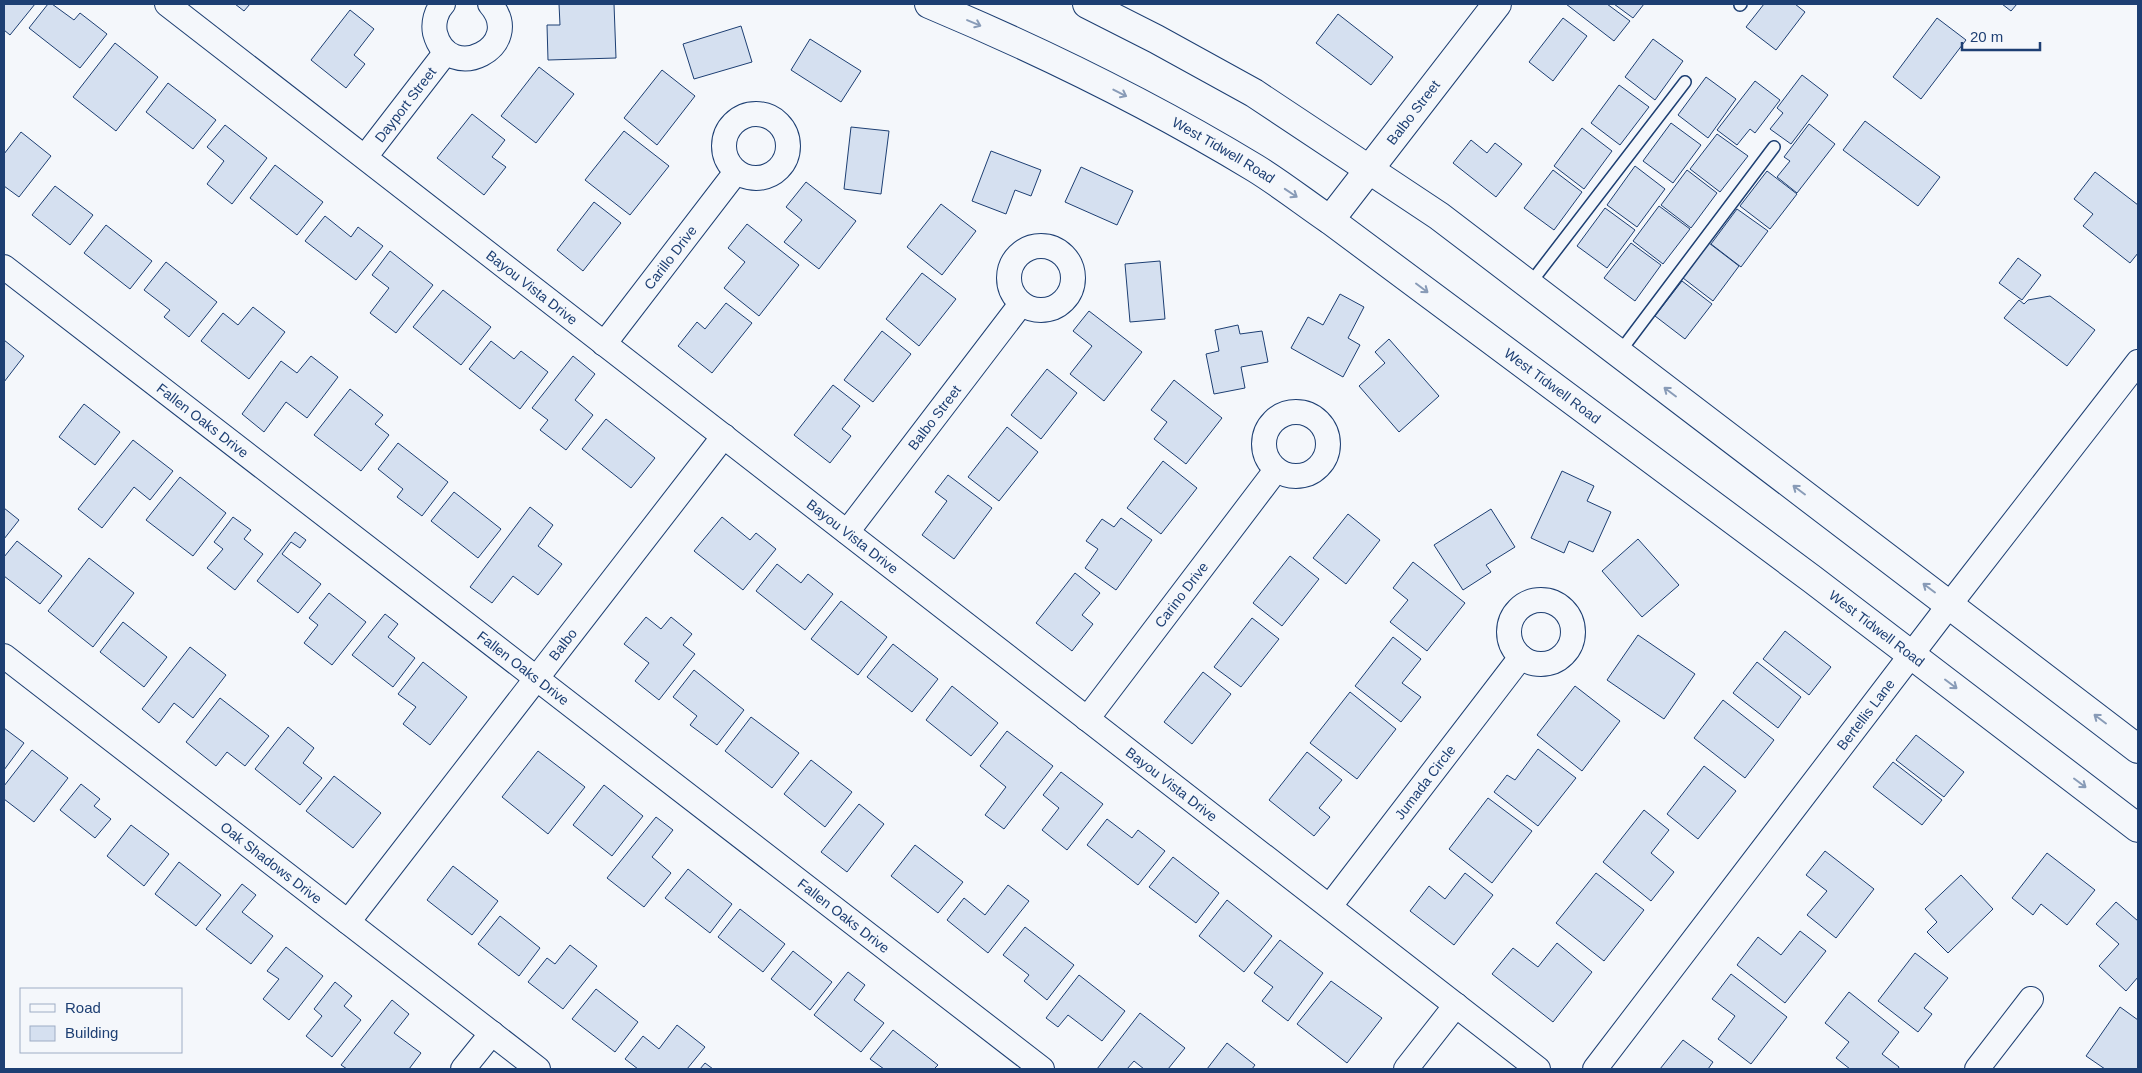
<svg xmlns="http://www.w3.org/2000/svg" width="2142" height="1073" font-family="Helvetica,sans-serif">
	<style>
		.building { fill: #d5e0f0; stroke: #1d3f73 }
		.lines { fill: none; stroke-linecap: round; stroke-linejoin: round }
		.lane-casing { stroke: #1d3f73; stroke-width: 14 }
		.street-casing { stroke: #1d3f73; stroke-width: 26 }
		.secondary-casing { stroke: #1d3f73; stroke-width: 30 }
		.lane { stroke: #f4f7fb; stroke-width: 11 }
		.street { stroke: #f4f7fb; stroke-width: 24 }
		.secondary { stroke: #f4f7fb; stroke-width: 28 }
		.oneway { stroke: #889bb7 }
		.labels { text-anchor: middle; stroke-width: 4; stroke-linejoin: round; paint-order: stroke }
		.street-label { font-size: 14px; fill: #1d3f73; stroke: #f4f7fb }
	</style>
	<rect width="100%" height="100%" fill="#f4f7fb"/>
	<path class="building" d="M4,4H35L10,35L4,30Z
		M48,4H52L74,20L80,13L107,34L80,68L29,28Z
		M235,4H250L244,11Z
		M559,4H614L616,58L548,60L547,25H560Z
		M1566,4H1607L1630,21L1614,41Z
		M1614,4H1644L1633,18Z
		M1764,4H1795L1805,12L1776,50L1746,27Z
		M2002,4H2017L2011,11Z
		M350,10L374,29L354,55L365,64L346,88L311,60Z
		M1338,14L1393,57L1371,85L1316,43Z
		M1563,18L1587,36L1553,81L1529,62Z
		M1937,18L1966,40L1921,99L1893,77Z
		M741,26L752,62L694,79L683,44Z
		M810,39L861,71L841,102L791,70Z
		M1653,39L1683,61L1655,100L1625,77Z
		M115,43L158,77L116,131L73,97Z
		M539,67L574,94L536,143L501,116Z
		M662,70L695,96L657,145L624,118Z
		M1802,75L1828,95L1791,144L1770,129L1783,113L1777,108Z
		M1706,77L1736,99L1708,138L1678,115Z
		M1755,81L1780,100L1755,133L1750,129L1737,145L1717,130Z
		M168,83L216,120L193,149L146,112Z
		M1619,85L1649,107L1620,145L1591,123Z
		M472,114L505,140L492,157L506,167L484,195L437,158Z
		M1865,121L1940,177L1918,206L1843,150Z
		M1671,123L1701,145L1673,183L1643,161Z
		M1809,124L1835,144L1797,193L1777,177L1790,161L1784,157Z
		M225,125L267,158L232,204L207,184L224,161L207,147Z
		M851,127L889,131L881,194L844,189Z
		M1582,128L1612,151L1584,189L1554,166Z
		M624,131L669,166L630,215L585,180Z
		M21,132L51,156L19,197L4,186V154Z
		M1717,134L1748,156L1720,192L1690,169Z
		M1471,140L1487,153L1495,143L1522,164L1496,197L1453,163Z
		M991,151L1041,170L1031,196L1015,190L1006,214L972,201Z
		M275,165L323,202L297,235L250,198Z
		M1635,166L1665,189L1637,227L1607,205Z
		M1081,167L1133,191L1117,225L1065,202Z
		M1553,170L1582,192L1554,230L1524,208Z
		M1687,170L1717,193L1691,228L1661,205Z
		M1767,171L1797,194L1770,229L1740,206Z
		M2095,172L2138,205V253L2130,263L2083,226L2093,214L2074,199Z
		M806,182L856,221L819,269L784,242L802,220L786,207Z
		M55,186L93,215L70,245L32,215Z
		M594,202L621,223L583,271L557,250Z
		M941,204L976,231L942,275L907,247Z
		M1659,206L1690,229L1663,264L1633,241Z
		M1605,208L1635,230L1607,268L1577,246Z
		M1737,209L1768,231L1741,267L1711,244Z
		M325,216L351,237L358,227L383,246L356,280L305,241Z
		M747,224L799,265L759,316L724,288L745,262L728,248Z
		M106,225L152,261L130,289L84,253Z
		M1631,243L1661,265L1635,301L1604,278Z
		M1709,243L1739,266L1713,301L1683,278Z
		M390,251L433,285L396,333L370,313L389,288L372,275Z
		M2018,258L2041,275L2022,300L1999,283Z
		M1160,261L1165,319L1130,322L1125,264Z
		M166,262L217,302L189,337L164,317L170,310L144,290Z
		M922,273L956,299L919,346L886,319Z
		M1682,281L1712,304L1685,339L1655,316Z
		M443,290L491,327L461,365L413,327Z
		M1340,294L1364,307L1348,338L1360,345L1343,377L1291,348L1308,317L1323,325Z
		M2050,296L2095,330L2067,366L2004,318L2019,300L2024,304L2028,300Z
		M726,303L752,323L712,373L678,346L697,322L705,329Z
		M253,307L285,332L249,379L201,341L223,313L238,325Z
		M1089,311L1142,352L1104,401L1070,374L1092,346L1073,331Z
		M1238,325L1240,334L1262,331L1268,362L1241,367L1245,388L1214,394L1206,354L1219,351L1215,330Z
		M882,331L911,354L873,402L844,380Z
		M1389,339L1439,396L1399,432L1359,386L1385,363L1375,352Z
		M4,340L24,356L4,382Z
		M491,341L514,359L521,351L548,372L520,409L469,369Z
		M311,356L338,377L307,418L286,402L264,432L242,414L281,361L297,373Z
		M573,356L595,374L575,400L593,415L566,450L540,430L548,420L532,408Z
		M1047,369L1077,393L1041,439L1011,415Z
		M1174,380L1222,418L1186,464L1154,439L1167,422L1151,410Z
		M833,385L860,406L842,429L851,436L830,463L794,435Z
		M350,389L383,415L375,424L389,435L361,471L314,435Z
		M84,404L120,432L95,465L59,437Z
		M606,419L655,458L631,488L582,449Z
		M1007,427L1038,452L999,501L968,477Z
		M133,440L173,471L150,500L134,487L102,528L78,509Z
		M398,443L448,482L422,516L397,497L403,489L378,469Z
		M1163,461L1197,488L1161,534L1127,508Z
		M1562,471L1594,486L1587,501L1611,512L1593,552L1569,541L1564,553L1531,538Z
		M948,475L992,508L954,559L922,535L947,501L935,492Z
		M180,477L226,513L193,556L146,520Z
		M454,492L501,529L478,558L431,521Z
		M530,507L553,525L538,546L562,564L538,595L513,576L492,603L470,587Z
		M4,508L19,520L4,539Z
		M1491,509L1515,547L1486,565L1491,572L1463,590L1434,545Z
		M1348,514L1380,540L1346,584L1313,558Z
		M233,517L251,530L244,539L263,554L235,590L207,568L223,549L214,542Z
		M722,517L750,540L756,533L776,549L743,590L694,551Z
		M1121,518L1152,540L1116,590L1085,568L1098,549L1086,541L1102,519L1114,527Z
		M295,532L306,540L300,548L291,542L282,554L321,584L298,613L257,581Z
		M1638,539L1679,585L1642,617L1602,571Z
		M17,541L62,576L40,604L4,576V557Z
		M1290,556L1319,579L1282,626L1253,603Z
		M89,558L134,593L93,647L48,611Z
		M1413,562L1465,603L1427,651L1390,622L1408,600L1393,588Z
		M777,564L801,583L808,574L833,594L805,630L756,591Z
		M1075,573L1100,593L1082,615L1093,624L1072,651L1036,623Z
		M329,593L366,622L332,665L304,643L318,625L309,618Z
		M841,601L887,637L858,675L811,639Z
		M385,614L398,624L388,637L415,658L393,687L352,655Z
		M646,617L661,629L671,617L692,634L683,645L695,654L659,700L635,681L649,663L624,644Z
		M1252,618L1279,639L1241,687L1214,667Z
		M123,622L167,657L144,687L100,652Z
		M1785,631L1831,667L1809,695L1763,659Z
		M1638,635L1695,674L1664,719L1607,680Z
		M1393,637L1421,659L1402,683L1421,697L1401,722L1355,686Z
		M893,644L938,679L912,712L867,677Z
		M190,647L226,675L193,718L174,703L159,723L142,709Z
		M423,662L467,697L430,745L403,724L416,707L398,694Z
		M1757,662L1801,697L1778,728L1733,693Z
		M694,670L744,710L717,745L690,725L697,716L673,697Z
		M1203,672L1231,694L1192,744L1164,722Z
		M952,686L998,723L971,756L926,720Z
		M1575,686L1620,721L1582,771L1537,735Z
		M1350,692L1396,729L1357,779L1310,743Z
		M220,698L269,736L245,766L227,752L216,766L186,742Z
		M1723,700L1774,740L1745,778L1694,738Z
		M751,717L799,753L772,788L725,751Z
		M288,727L314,748L303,763L322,778L300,805L255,769Z
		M4,728L24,743L4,770Z
		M1007,731L1053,766L1004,829L985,815L1006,787L980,766Z
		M1916,735L1964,772L1944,797L1896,760Z
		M1538,749L1576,778L1538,826L1494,792L1507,775L1515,780Z
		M32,750L68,778L34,822L4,799V786Z
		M538,751L585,787L548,834L502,797Z
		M1307,752L1342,780L1319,808L1330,817L1314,836L1269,800Z
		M811,760L852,792L825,827L784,794Z
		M1893,762L1942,800L1922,825L1873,787Z
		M1704,766L1736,791L1698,839L1667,814Z
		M1061,772L1103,804L1067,850L1042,830L1059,808L1043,795Z
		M334,776L381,813L353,848L306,811Z
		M81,784L100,799L94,806L111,819L95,838L60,810Z
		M604,785L643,816L612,856L573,825Z
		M1488,798L1532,831L1492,883L1449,849Z
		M859,804L884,824L847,872L821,852Z
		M1644,810L1669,830L1651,853L1674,872L1651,901L1603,862Z
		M656,817L673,830L652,857L671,873L644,907L607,878Z
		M1107,819L1132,838L1138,830L1165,851L1138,885L1087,845Z
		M131,825L169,854L144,886L107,856Z
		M915,845L963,882L938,913L891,876Z
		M1825,851L1874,889L1836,938L1807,915L1827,891L1806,875Z
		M2047,853L2095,890L2067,925L2041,904L2033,915L2012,898Z
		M1173,857L1219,893L1196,923L1149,887Z
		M179,862L221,895L196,926L155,894Z
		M453,866L498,901L472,935L427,900Z
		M688,869L732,904L710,933L665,898Z
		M1465,873L1493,895L1454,945L1410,911L1429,886L1445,899Z
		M1596,873L1644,910L1604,961L1556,923Z
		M1961,875L1993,909L1948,953L1927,932L1937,922L1925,909Z
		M242,884L256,895L242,912L273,936L251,964L206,929Z
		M1008,885L1029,901L988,953L947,920L964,898L985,915Z
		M1227,900L1272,936L1244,972L1199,936Z
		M2116,902L2138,921V977L2126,991L2099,966L2119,944L2096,924Z
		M740,909L785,944L763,972L718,937Z
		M500,916L540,948L519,976L478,944Z
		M1025,927L1074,965L1047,1000L1024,981L1029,975L1003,955Z
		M1800,931L1826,951L1785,1003L1737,965L1758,937L1781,955Z
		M1280,940L1323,973L1288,1021L1262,1001L1273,987L1254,973Z
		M1557,943L1592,972L1553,1022L1492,974L1513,948L1538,967Z
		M570,945L597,966L563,1009L528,982L547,958L555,964Z
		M286,947L323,976L289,1020L263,999L279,979L267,971Z
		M793,951L832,982L810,1010L771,979Z
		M1915,953L1948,978L1924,1008L1932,1014L1918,1032L1878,1001Z
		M848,972L865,985L854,1000L884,1023L861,1052L814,1015Z
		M1731,974L1787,1017L1751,1064L1718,1039L1735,1016L1712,999Z
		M1079,975L1125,1011L1102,1041L1068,1015L1058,1027L1046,1018Z
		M1331,981L1382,1018L1347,1063L1297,1024Z
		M335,982L352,996L344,1006L361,1020L332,1057L306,1036L322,1016L314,1009Z
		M596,989L638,1022L615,1052L572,1019Z
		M1849,992L1899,1032L1882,1054L1899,1067L1898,1069H1850L1836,1058L1849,1042L1825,1023Z
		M392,1000L409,1014L394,1033L421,1053L409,1069H347L341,1065Z
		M2120,1007L2138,1020V1069H2105L2086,1056Z
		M1140,1013L1185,1048L1168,1069H1144L1134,1061L1127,1069H1097Z
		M677,1025L705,1047L687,1069H638L625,1059L643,1036L659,1049Z
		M893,1030L938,1065L934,1069H884L870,1059Z
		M1683,1040L1713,1062L1708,1069H1660Z
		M1227,1043L1255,1065L1252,1069H1207Z
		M705,1063L713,1069H700Z"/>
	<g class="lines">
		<g class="lane-casing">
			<path id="lane" d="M1740,5L1741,4
				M1529,285L1685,82
				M1619,353L1774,147"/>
		</g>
		<g class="street-casing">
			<g id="street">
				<path id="s1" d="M167,4L1538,1069"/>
				<path d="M443,4C436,11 433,23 435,33C449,86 527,46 490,4"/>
				<circle cx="756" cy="146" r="32"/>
				<path id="s2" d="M365,157L446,52"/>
				<circle cx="1041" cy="278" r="32"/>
				<path id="s3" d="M4,267L1042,1069"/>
				<path id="s4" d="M604,344L736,172"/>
				<circle cx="1296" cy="444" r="32"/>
				<path id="s5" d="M847,532L1021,304"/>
				<circle cx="1541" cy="632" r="32"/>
				<path id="s6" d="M4,656L538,1069"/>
				<path id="s7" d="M1087,719L1276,470"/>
				<path id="s8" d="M1330,906L1521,657"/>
				<path id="s9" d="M348,922L724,436"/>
				<path d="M463,1069L492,1033"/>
				<path d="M1406,1069L1456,1005"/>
				<path id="s10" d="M1595,1069L1950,604L2138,362"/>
				<path d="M1977,1069L2031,999"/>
			</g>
		</g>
		<g class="secondary-casing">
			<g id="secondary">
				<path id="s11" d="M929,4C1041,51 1151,105 1255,168C1281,184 1305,203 1330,220L1812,579L2138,828"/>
				<path d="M1087,4L1156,39L1254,93L1439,216L2138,749"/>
				<path id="s12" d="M1330,220L1497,4"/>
			</g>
		</g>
		<use href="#lane" class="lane"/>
		<use href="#street" class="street"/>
		<use href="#secondary" class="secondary"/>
	</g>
	<defs><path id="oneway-shaft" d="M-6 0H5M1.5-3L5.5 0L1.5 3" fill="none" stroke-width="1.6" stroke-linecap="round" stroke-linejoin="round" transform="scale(1.25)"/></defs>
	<g class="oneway">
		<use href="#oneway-shaft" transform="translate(974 23) rotate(23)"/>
		<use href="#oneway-shaft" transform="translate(1120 93) rotate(27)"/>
		<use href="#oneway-shaft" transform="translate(1291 193) rotate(34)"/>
		<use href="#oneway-shaft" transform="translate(1422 288) rotate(37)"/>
		<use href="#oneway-shaft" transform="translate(1670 392) rotate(-143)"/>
		<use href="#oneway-shaft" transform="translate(1799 490) rotate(-143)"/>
		<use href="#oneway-shaft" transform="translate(1929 588) rotate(-143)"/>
		<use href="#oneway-shaft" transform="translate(1951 684) rotate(37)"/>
		<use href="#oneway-shaft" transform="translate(2100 719) rotate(-143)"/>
		<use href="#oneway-shaft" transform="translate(2080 783) rotate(37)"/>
	</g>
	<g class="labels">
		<g class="street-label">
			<text dy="5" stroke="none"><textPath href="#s2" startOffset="66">Dayport Street</textPath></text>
			<text dy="5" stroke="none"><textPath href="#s12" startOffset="136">Balbo Street</textPath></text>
			<text dy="5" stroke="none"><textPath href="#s11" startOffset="329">West Tidwell Road</textPath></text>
			<text dy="5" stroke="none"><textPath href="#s4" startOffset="109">Carillo Drive</textPath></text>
			<text dy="5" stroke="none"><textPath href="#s1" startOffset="462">Bayou Vista Drive</textPath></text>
			<text dy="5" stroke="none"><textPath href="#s11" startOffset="734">West Tidwell Road</textPath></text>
			<text dy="5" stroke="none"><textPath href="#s5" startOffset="144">Balbo Street</textPath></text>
			<text dy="5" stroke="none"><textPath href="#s3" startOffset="251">Fallen Oaks Drive</textPath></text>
			<text dy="5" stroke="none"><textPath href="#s1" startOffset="868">Bayou Vista Drive</textPath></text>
			<text dy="5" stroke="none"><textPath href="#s7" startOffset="156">Carino Drive</textPath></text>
			<text dy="5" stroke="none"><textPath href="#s11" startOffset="1139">West Tidwell Road</textPath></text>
			<text dy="5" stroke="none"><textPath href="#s9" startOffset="351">Balbo</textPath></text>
			<text dy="5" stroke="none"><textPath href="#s3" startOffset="656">Fallen Oaks Drive</textPath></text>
			<text dy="5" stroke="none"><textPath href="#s10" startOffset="446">Bertellis Lane</textPath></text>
			<text dy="5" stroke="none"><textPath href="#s8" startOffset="156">Jumada Circle</textPath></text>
			<text dy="5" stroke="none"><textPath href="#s1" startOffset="1272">Bayou Vista Drive</textPath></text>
			<text dy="5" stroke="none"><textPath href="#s6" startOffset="338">Oak Shadows Drive</textPath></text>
			<text dy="5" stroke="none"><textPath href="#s3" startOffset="1061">Fallen Oaks Drive</textPath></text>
		</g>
	</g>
	<rect width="2142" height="1073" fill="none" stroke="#1d3f73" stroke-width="10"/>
	<rect x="20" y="988" width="162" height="65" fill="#f4f7fb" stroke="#9eadc5"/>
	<rect x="30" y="1004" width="25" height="8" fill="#f4f7fb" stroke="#9eadc5"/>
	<text x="65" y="1013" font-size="15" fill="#1d3f73">Road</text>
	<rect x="30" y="1026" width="25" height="15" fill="#d5e0f0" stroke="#9eadc5"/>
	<text x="65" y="1038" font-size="15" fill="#1d3f73">Building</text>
	<path d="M1962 42v8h78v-8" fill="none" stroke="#1d3f73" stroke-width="2.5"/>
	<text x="1970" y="42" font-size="15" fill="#1d3f73" stroke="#f4f7fb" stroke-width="4" paint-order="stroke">20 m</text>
</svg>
